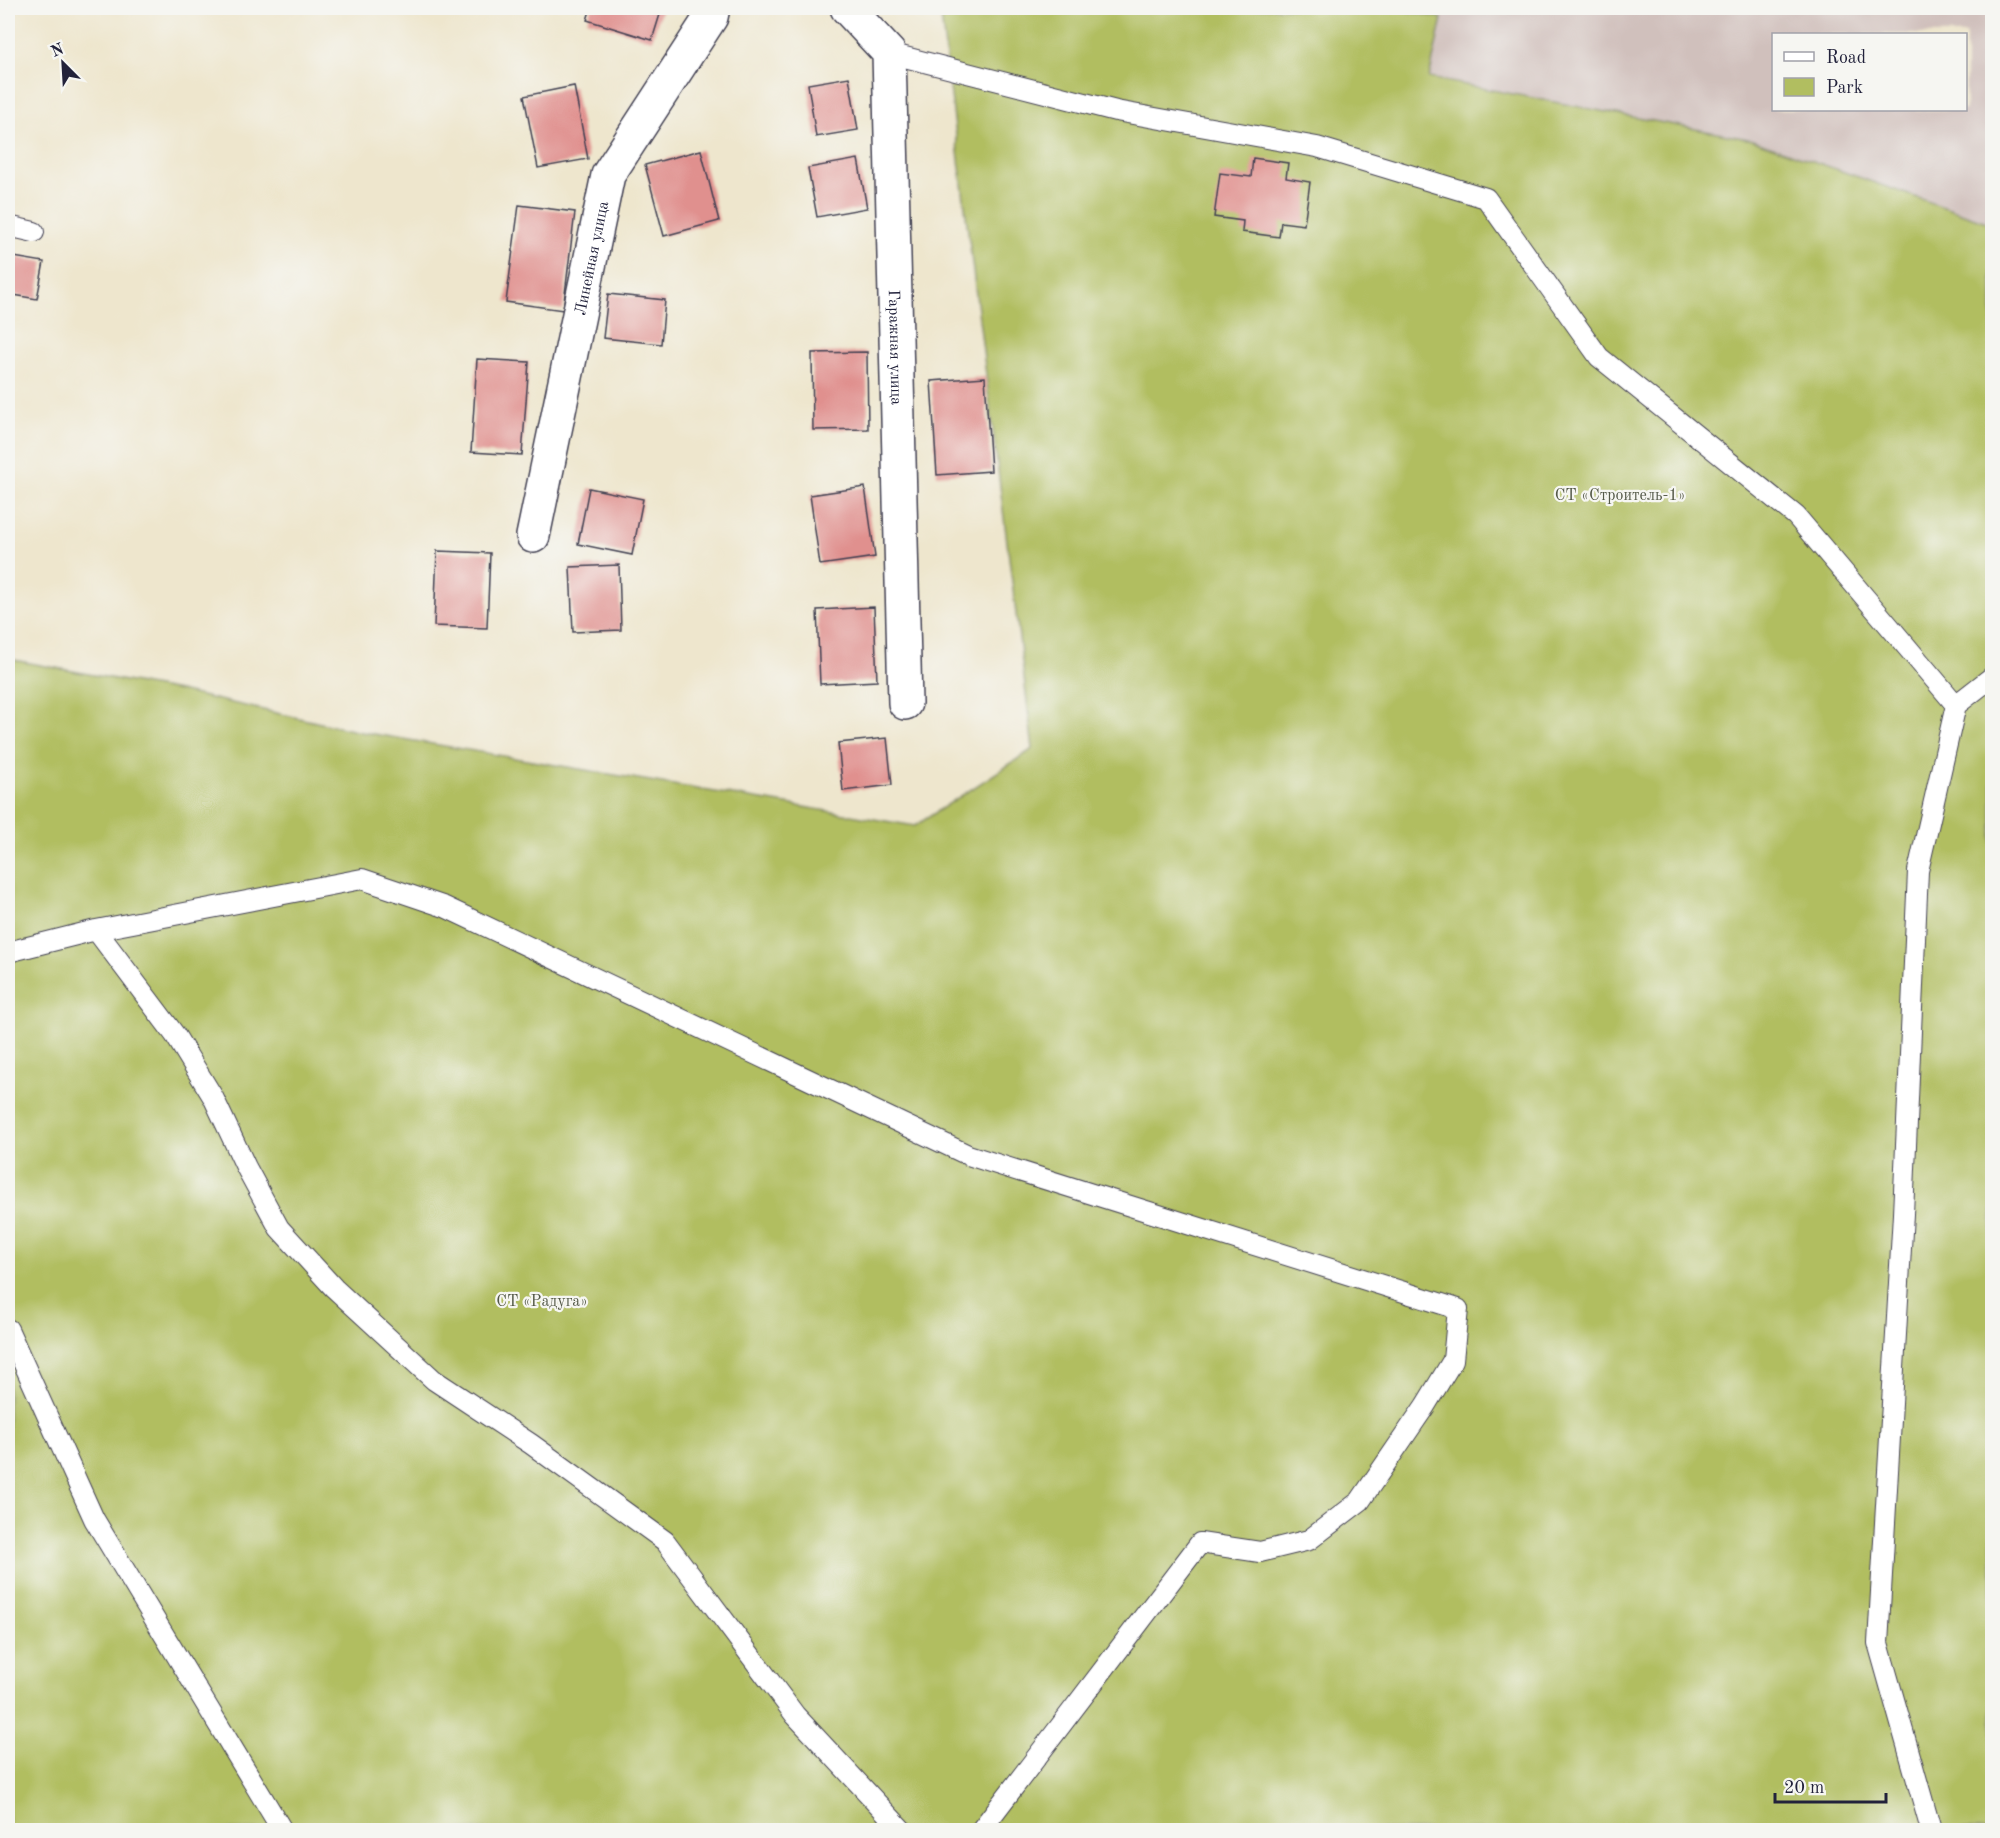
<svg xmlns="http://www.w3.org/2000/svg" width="2000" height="1838" font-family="'Old Standard TT',serif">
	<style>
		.industrial { fill: #d0c0bc; fill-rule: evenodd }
		.green { fill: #b1be60; stroke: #6a704e; stroke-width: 1.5 }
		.building { fill: #e0908e }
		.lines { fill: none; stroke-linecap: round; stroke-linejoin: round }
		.service-casing { stroke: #413f51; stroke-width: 22 }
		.minor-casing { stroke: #413f51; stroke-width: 36 }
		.service { stroke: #fff; stroke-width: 20 }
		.minor { stroke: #fff; stroke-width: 33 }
		.labels { text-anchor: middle; stroke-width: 4.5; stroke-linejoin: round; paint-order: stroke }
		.street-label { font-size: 16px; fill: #22223b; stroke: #f6f6f2 }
		.park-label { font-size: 16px; fill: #545948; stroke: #f6f6f2 }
	</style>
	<rect width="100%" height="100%" fill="#f6f6f2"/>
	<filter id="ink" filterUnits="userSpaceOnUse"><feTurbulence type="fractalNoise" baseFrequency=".0167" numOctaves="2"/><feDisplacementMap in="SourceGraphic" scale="12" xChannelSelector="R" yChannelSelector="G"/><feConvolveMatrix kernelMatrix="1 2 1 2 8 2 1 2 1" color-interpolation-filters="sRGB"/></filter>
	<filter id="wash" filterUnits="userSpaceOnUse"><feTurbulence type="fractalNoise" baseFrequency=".008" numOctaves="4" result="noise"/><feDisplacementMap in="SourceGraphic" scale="24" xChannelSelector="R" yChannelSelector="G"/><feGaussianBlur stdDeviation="1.35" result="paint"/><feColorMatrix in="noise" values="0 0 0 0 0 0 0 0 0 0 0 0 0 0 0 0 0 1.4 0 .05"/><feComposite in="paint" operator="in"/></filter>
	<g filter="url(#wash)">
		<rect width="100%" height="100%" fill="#eee6cd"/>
		<path class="industrial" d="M1389,8H1992V224L1753,140L1428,78L1441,18ZM1774,34H1966V110H1774Z"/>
		<path class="green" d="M940,8H1389L1442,18L1429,78L1753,140L1992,224V1830H8V659L179,691L356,731L915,826L1033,749Z"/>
		<g id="blocks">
			<path class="building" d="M591,8H662L652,40L587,20Z
				M849,77L858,130L816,137L808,84Z
				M574,86L588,159L538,168L524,96Z
				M701,150L719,221L664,236L645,165Z
				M1253,158L1288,163L1286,178L1310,182L1304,225L1281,222L1279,237L1242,232L1243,221L1214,217L1220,173L1251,177Z
				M858,159L867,208L817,217L808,168Z
				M519,205L575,212L563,310L506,302Z
				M8,256L44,262L37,299L8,294Z
				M608,294L665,300L661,344L603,338Z
				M867,352L868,429L813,430L812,353Z
				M477,359L529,362L522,455L471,452Z
				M985,377L991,471L937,475L931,381Z
				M865,487L875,557L820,565L810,495Z
				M589,488L643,499L632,555L578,544Z
				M437,551L490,553L487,628L434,626Z
				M619,565L621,630L573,632L570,567Z
				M874,607L877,681L820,684L817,610Z
				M887,738L892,785L843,791L838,743Z"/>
		</g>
	</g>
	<g filter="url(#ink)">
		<use href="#blocks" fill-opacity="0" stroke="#413f51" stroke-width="1.5"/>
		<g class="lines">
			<g class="service-casing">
				<path id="service" d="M889,53L1116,111L1317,147L1486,198L1599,357L1796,516L1956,705L1918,871L1903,1214L1878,1643L1931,1830
					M8,226L34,232
					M1956,705L1992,677
					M96,930L175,1035L213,1097L246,1167L279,1228L334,1288L434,1380L531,1444L665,1541L795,1715L902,1830
					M8,952L96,930L362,879L445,907L968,1155L1458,1309L1453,1360L1425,1406L1360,1501L1309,1540L1260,1552L1200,1543L981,1830
					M8,1329L94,1519L282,1830"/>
			</g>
			<g class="minor-casing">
				<g id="minor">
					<path id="s1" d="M847,8L889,53L905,703"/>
					<path id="s2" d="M533,536L608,175L711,17L713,8"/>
				</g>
			</g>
			<use href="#service" class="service"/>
			<use href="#minor" class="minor"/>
		</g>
	</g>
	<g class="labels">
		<g class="street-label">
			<text dy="6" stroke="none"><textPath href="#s2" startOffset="284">Линейная улица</textPath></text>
			<text dy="6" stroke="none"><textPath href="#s1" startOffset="356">Гаражная улица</textPath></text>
		</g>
		<g class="park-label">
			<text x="1620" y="500">СТ «Строитель-1»</text>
			<text x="542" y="1306">СТ «Радуга»</text>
		</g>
	</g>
	<rect width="2000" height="1838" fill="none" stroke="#f6f6f2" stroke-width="30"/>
	<rect x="1772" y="33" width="195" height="78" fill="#f6f6f2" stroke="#a1a1a9" stroke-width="1.5"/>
	<rect x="1784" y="52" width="30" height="9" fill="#ffffff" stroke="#a1a1a9" stroke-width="1.5"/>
	<text x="1826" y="63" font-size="18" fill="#22223b">Road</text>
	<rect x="1784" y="78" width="30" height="18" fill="#b1be60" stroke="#a1a1a9" stroke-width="1.5"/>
	<text x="1826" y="93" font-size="18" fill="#22223b">Park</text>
	<g transform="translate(63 63) rotate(336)" stroke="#f6f6f2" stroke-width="4.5" paint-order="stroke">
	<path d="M0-4.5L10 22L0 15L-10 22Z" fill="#22223b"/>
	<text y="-9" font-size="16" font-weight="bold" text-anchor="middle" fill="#22223b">N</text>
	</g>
	<path d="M1775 1793v9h111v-9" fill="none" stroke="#22223b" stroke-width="3"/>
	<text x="1784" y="1793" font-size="18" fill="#22223b" stroke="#f6f6f2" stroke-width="4.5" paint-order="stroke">20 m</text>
</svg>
